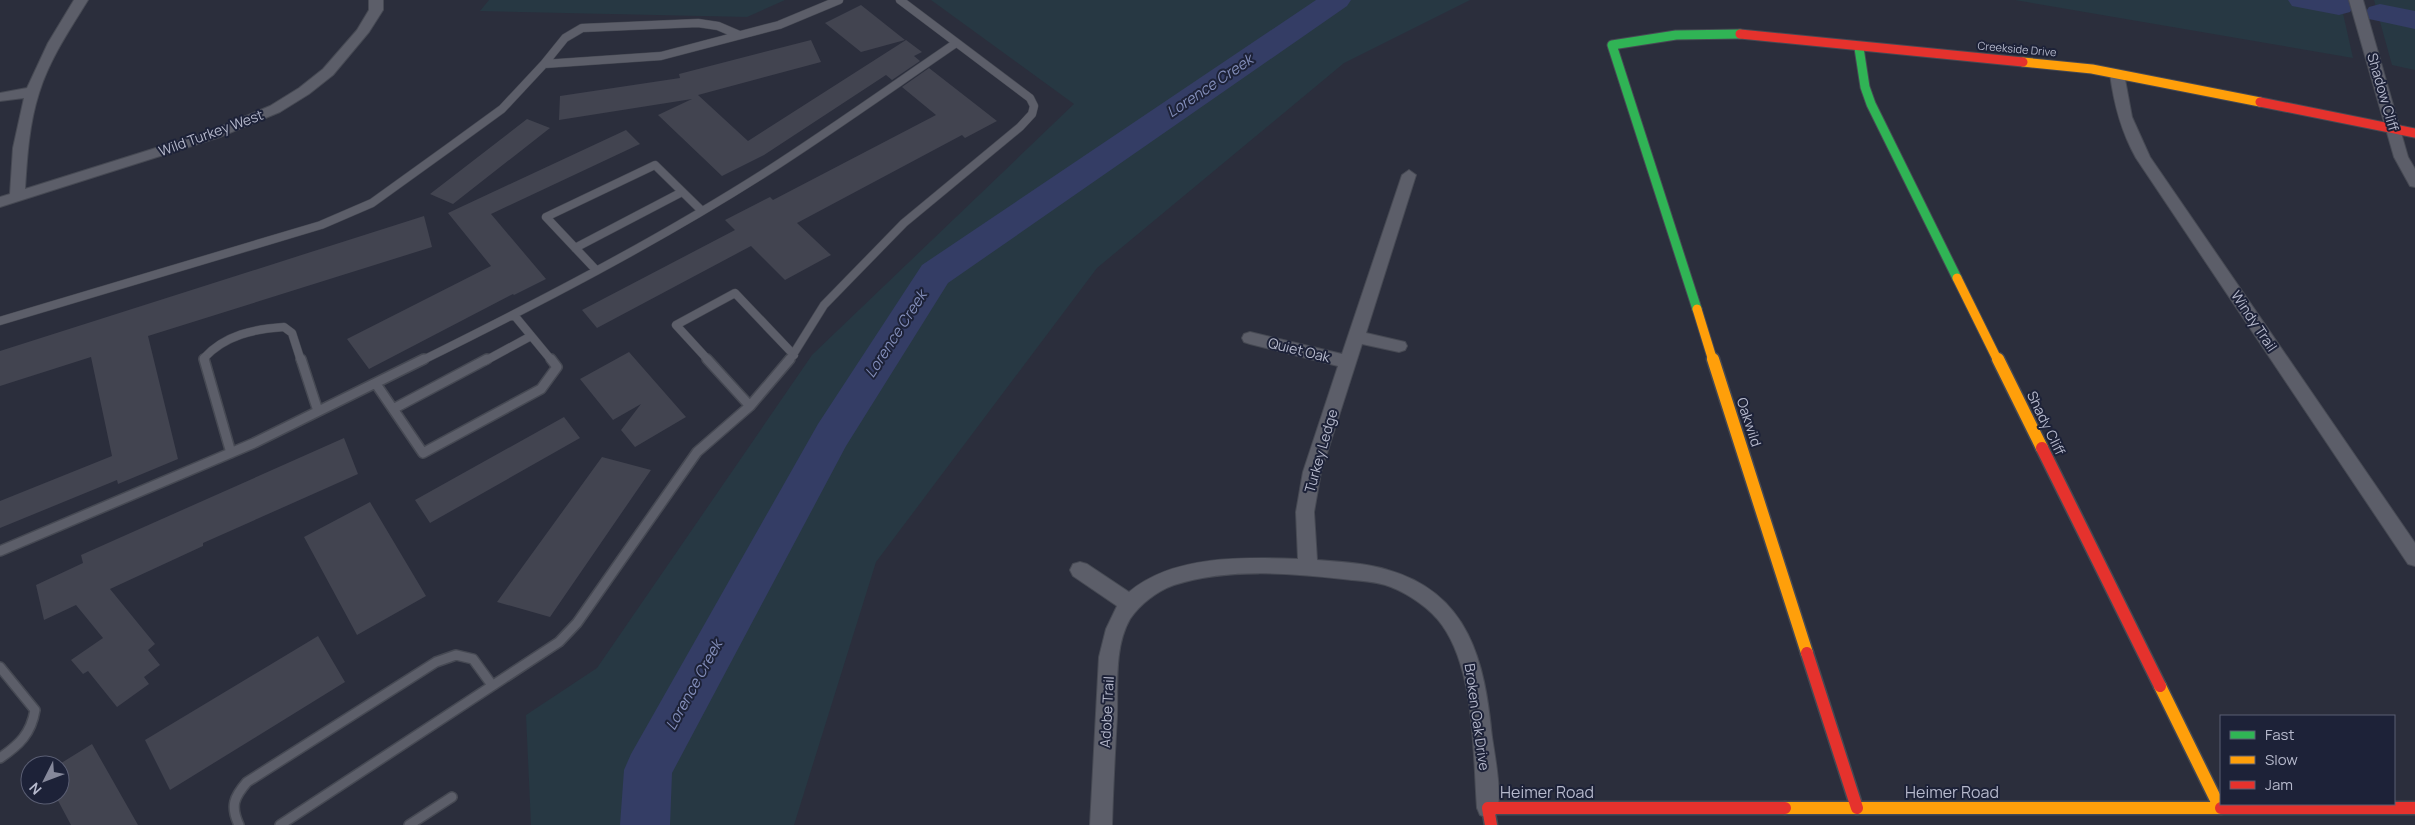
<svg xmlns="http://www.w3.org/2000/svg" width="2415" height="825" font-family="Manrope,sans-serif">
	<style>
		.green { fill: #273843 }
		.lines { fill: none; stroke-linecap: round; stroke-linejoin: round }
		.river { fill: #343d65; fill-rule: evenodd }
		.building { fill: #424450 }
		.lane-far1-casing { stroke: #464953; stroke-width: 9 }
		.lane-casing { stroke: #464953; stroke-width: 12 }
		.street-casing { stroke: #464953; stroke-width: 2 }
		.fast-casing { stroke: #464953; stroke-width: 11 }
		.slow-far1-casing { stroke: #464953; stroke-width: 11 }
		.slow-casing { stroke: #464953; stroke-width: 15 }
		.jam-far1-casing { stroke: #464953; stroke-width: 11 }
		.jam-casing { stroke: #464953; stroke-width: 15 }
		.lane-far1 { stroke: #5c5e69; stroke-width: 8 }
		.lane { stroke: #5c5e69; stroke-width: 9 }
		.street { fill: #5c5e69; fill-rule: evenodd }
		.fast { stroke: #30b455; stroke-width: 9 }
		.slow-far1 { stroke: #ff9f0a; stroke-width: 9 }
		.slow { stroke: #ff9f0a; stroke-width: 12 }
		.jam-far1 { stroke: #e5322d; stroke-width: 9 }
		.jam { stroke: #e5322d; stroke-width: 12 }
		.labels { text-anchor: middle; stroke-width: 4; stroke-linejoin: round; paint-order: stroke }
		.far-street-label { font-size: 11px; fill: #b6b9cc; stroke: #1d2238 }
		.street-label { font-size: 14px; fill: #b6b9cc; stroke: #1d2238 }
		.water-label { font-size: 15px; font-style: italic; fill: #838eba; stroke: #1d2238 }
		.near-street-label { font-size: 16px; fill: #b6b9cc; stroke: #1d2238 }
	</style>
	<rect width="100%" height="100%" fill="#2b2e3c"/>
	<path class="green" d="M489,0H785L747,17L480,11Z
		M931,0H1470L1344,63L1097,268L876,562L794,825H531L526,715L597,668L812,355L1074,104Z
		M2015,0H2340L2353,58Z
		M2374,0H2415V70L2392,65Z"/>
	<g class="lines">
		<path class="river" d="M1316,0H1351L1347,6L948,283L846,446L672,773L670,825H620L624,770L631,754L818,424L922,265Z
			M2288,0H2350L2354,6L2350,12L2339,15L2292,6Z
			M2380,4L2415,11V29L2369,19L2365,13L2369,7Z"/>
	</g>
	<path class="building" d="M861,5L905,40L861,52L825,23Z
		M811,40L821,62L698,95L748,141L906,40L922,52L914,56L920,61L892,80L886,75L764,155L722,176L658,115L692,99L559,120L560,96L680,78L679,74Z
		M929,68L997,121L965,138L962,135L797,223L831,255L785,280L751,246L597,328L582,310L735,230L725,220L770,197L773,200L936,115L902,87Z
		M527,119L550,128L453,204L430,194Z
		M626,130L640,144L491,214L546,279L514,295L513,294L369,369L347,339L491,266L448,213Z
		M424,216L432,247L148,336L178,459L118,484L117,480L0,528V501L112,456L91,357L0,386V351Z
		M629,352L686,417L635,447L621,430L641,404L613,420L580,379Z
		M564,417L580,438L430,523L415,500Z
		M344,438L358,474L203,543V546L110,589L155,644L148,650L160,665L144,677L149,684L117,707L88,671L83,674L71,660L103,638L76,605L44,620L36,585L83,563L81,555Z
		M602,457L651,470L550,617L497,602Z
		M370,502L426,596L357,635L304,537Z
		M318,636L345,682L170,790L145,740Z
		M92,744L138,825H71L55,795H60V765H58Z"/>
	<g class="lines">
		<g class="lane-far1-casing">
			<path id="lane-far1" d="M544,64L565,38L582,28L698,23L718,26L739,35
				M575,248L682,192
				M596,270L546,217L655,165L702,211
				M514,315L552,361
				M0,321L321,225L372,203L447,149L502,109L544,64L661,56L779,25L839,0
				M205,361L204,358C225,335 254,329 284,327L292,333L301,361
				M421,361C538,303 656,242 766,172C830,131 893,86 956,43
				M485,361L531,336
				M709,361L676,325L735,293L794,355
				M789,361L824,305L904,223L1020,127L1032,114L1034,106L1030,98L900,0"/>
		</g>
		<g class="lane-casing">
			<path id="lane" d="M204,359L231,453
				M301,359L318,411
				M707,359L750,406
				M376,384L423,453L541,389L557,367L551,359
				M393,409L487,359
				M0,551L254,443L424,359
				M0,667L35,710C31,734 19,745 0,758
				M239,825C230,806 234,797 247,782L436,662L456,655L473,659L492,685
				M280,825L559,642L577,623L697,452L750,406L790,359
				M409,825L452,797"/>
		</g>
		<g class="street-casing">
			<path id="street" d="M74,0H88C70,29 49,60 39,93C29,124 27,157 25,189L210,131L270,106L299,88L323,69L357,30L369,10V0H383V10L369,32L333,75L309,94L280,112L220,137L0,207V197L10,194L13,148L24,98L0,101V93L27,88L48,43Z
				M2349,0H2363L2408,157L2415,169V187L2410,186L2394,157Z
				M2117,70L2124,74L2132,117L2150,157L2415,543V566L2408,564L2136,158C2121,131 2114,104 2110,74Z
				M1409,170L1416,175L1366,333L1405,342L1407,346L1405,350L1399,352L1362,344L1321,472L1314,512L1317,560C1341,562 1366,563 1388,570C1469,593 1485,662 1492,737C1495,757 1503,798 1496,815L1488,818L1480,815L1477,808C1473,753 1475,671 1442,625C1431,609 1409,594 1391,587C1376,581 1359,581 1343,579C1289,573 1227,568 1174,585C1157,591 1140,604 1130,619C1114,647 1118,685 1117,716C1115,752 1113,789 1112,825H1090L1099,657L1106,629L1117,606L1073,576L1070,570L1073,564L1080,562L1087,564L1129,592C1173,555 1243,557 1298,559L1296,512L1303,472L1338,366L1250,344L1244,342L1242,338L1244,334L1250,332L1342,354L1402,175Z"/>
		</g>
		<g class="fast-casing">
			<path id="fast" d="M1859,48L1865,87L1871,104L1957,278
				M1697,309L1612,45L1676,35L1740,34"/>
		</g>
		<g class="slow-far1-casing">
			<path id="slow-far1" d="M2023,62L2092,69L2260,102
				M1957,278L1998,361
				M1697,309L1713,361"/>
		</g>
		<g class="slow-casing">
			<path id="slow" d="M1713,359L1807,653
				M1998,359L2042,448
				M2160,686L2220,808
				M1785,808H2221"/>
		</g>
		<g class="jam-far1-casing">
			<path id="jam-far1" d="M1740,34L2023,62
				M2260,102L2415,133"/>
		</g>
		<g class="jam-casing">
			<path id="jam" d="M2042,448L2160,686
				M1807,653L1857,808
				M2221,808H2415
				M1491,825L1488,808H1785"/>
		</g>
		<use href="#lane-far1" class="lane-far1"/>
		<use href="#lane" class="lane"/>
		<use href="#street" class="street"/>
		<use href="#fast" class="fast"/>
		<use href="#slow-far1" class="slow-far1"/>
		<use href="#slow" class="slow"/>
		<use href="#jam-far1" class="jam-far1"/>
		<use href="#jam" class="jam"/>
	</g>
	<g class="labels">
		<g class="far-street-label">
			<text transform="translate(2017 49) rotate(5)" y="4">Creekside Drive</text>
		</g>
		<g class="street-label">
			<text transform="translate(2383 92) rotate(74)" y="5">Shadow Cliff</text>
			<text transform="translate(211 133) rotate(-20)" y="5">Wild Turkey West</text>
			<text transform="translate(2254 321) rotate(56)" y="5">Windy Trail</text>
			<text transform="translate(1299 350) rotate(14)" y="5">Quiet Oak</text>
			<text transform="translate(1749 422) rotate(72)" y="5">Oakwild</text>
			<text transform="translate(2046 423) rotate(64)" y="5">Shady Cliff</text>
			<text transform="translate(1321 451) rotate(-74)" y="5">Turkey Ledge</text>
			<text transform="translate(1107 712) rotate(-87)" y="5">Adobe Trail</text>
			<text transform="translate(1477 717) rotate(82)" y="5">Broken Oak Drive</text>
		</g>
		<g class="water-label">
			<text transform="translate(1210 86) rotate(-34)" y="5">Lorence Creek</text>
			<text transform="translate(896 334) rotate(-57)" y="5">Lorence Creek</text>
			<text transform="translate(694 685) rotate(-61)" y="5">Lorence Creek</text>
		</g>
		<g class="near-street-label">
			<text x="1547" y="798">Heimer Road</text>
			<text x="1952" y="798">Heimer Road</text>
		</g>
	</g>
	<rect x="2220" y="715" width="175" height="90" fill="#1d2238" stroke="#5a5e73"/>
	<rect x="2230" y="731" width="25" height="8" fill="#30b455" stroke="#5a5e73"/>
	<text x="2265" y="740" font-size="15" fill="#b6b9cc">Fast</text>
	<rect x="2230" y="756" width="25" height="8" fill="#ff9f0a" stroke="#5a5e73"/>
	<text x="2265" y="765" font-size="15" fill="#b6b9cc">Slow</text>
	<rect x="2230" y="781" width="25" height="8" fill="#e5322d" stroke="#5a5e73"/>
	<text x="2265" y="790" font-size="15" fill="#b6b9cc">Jam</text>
	<g transform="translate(45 780) rotate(228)"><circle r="24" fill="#1d2238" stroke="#5a5e73"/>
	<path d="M0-4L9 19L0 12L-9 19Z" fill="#85889a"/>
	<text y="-8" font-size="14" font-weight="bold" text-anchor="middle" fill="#b6b9cc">N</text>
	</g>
</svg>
